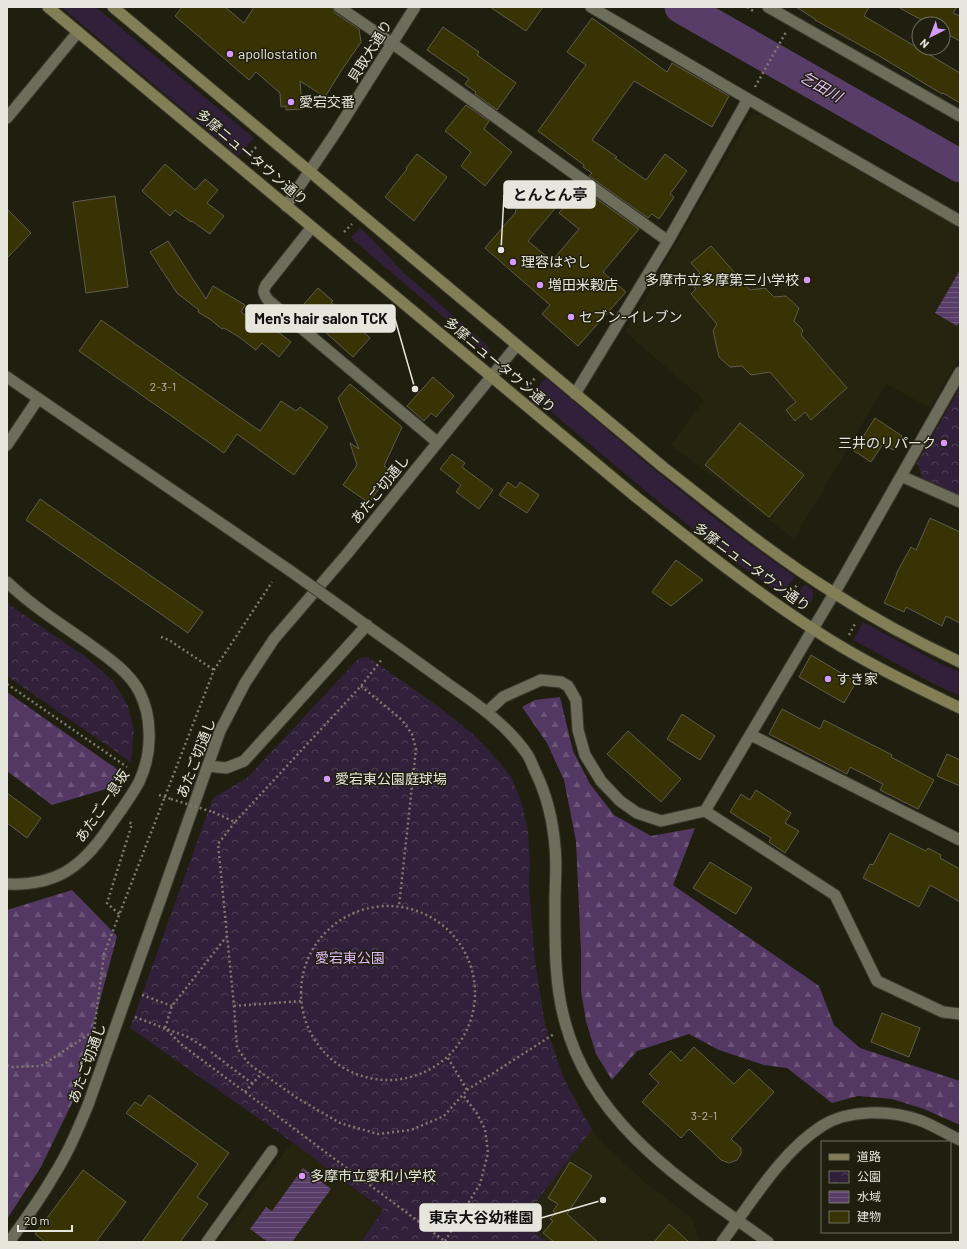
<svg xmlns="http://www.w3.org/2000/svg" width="967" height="1249" font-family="Barlow,'Noto Sans JP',sans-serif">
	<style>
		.built { fill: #26240e }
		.green { fill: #302039 }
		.forest { fill: url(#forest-firs) }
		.park { fill: url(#park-crowns) }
		.water { fill: url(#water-rules) }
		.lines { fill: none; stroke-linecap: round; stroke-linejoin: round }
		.river { stroke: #593d69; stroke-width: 33 }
		.building { fill: #383305; stroke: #5e5c4b }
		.service-casing { stroke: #3b3930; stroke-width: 13 }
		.minor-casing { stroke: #3b3930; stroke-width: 13 }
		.tertiary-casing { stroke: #3b3930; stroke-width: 13 }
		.secondary-casing { stroke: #3b3930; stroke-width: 13 }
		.path { stroke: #7d7b6f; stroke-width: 2.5; stroke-dasharray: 2 3; stroke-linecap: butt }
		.service { stroke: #6e6c5b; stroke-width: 11 }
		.minor { stroke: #6e6c5b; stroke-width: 11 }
		.tertiary { stroke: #6e6c5b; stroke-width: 11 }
		.secondary { stroke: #827e55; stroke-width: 11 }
		.tertiary-bridge-casing { stroke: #3b3930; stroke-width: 13; stroke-linecap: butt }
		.path-bridge { stroke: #7d7b6f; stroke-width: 2.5; stroke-dasharray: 2 3; stroke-linecap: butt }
		.tertiary-bridge { stroke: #6e6c5b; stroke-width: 11 }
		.poi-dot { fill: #d69bfa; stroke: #201e0f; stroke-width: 1.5 }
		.labels { text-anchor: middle; stroke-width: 3; stroke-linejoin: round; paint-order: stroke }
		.number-label { font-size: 12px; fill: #bbb9a6 }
		.street-label { font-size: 14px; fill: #e7e6dc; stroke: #201e0f }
		.poi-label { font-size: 14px; fill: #e7e6dc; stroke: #201e0f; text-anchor: start }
		.park-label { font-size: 14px; fill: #dfbcf5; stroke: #201e0f }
		.water-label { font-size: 15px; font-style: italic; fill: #e2bff8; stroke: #201e0f }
		.leader { fill: none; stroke: #e7e6dc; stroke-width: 1.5 }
		.callout-dot { fill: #e7e6dc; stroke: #201e0f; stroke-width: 1.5 }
		.callout { fill: #e7e6dc; stroke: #e7e6dc; stroke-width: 1.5 }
		.callout-label { font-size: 15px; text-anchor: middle; font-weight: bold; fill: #111 }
	</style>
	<defs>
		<pattern id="forest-firs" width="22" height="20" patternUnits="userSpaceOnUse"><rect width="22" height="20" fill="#533863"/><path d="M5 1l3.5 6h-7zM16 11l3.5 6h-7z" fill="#6c5579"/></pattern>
		<pattern id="park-crowns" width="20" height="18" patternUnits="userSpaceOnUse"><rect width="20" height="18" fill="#302039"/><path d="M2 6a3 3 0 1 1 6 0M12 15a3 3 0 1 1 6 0" fill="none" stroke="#4e4055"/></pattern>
		<pattern id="water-rules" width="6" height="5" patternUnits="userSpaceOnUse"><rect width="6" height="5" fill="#593d69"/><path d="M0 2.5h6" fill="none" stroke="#71597e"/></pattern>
	</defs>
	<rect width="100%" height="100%" fill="#201e0f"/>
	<path class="built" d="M763,113L960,228V357L930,408L886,384L794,539L671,445L704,400L625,332L749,117Z
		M592,1130L605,1146L646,1183L692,1218L700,1242H547L520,1221Z
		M292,1142L383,1210L362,1239L365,1242H218Z"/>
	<path class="green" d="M61,7H96L254,138L239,156Z
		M360,228L371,238L403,272L487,345L491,351L488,355L351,238Z
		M546,378L657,472L725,526L795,577L782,595L728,557L643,489L531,395Z
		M805,584L813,590C814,600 812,603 803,606L793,601Z
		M863,622L939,663L960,672V696L932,683L853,640Z"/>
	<path class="forest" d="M7,692L121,772L106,789L52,805L7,771Z
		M560,697L573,751L590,784L614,815L651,836L695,828L673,885L819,986L834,1025L860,1048L960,1081V1125L924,1109L892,1099L858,1096L832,1103L787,1068L764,1065L719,1050L689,1034L637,1051L612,1080L596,1054L586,1021L581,991V952L576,841L564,780L547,743L522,707L535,700Z
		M72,890L117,936L74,1099L41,1167L7,1219V910Z"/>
	<path class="park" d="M960,388V496L923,480L917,463Z
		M7,601L11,606L86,657L113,681L128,706L134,730L131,762L7,676Z
		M368,657L439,707L473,734L496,758L511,777L522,804L528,831L530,863L529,886L535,960L545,1024L564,1079L592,1130L521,1221L547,1242H365L362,1240L383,1210L292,1142L130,1028L213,798L248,777L359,658Z"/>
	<path class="water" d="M667,7H690L769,53L762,62Z
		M960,270V321L957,326L935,313Z
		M303,1168L331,1189L292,1242H268L250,1229L266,1207L272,1211Z"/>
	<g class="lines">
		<path class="river" d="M681,7L960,166"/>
	</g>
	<path class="building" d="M182,7H225L244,23L254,7H332L335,13L359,29L361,42L341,71L325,97L300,81L302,109L286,110V106L281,107L280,93L256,72L249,80L175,16Z
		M490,7H543L526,31Z
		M796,7H869L864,16L960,73V103L943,93L942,94L876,54L815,20V19Z
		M898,7H957L953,13L960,16V41L943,32V24H929Z
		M592,18L667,72L672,63L729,96L712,127L634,81L592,140L617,157L615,158L646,180L665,154L687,171L670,194L674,197L659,219L652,214L648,218L589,176L592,173L583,167L584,165L538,131L586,65L567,52Z
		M443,27L479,52L477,55L516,83L497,110L475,94L476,92L465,84L469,79L427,50Z
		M466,105L489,121L484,129L512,152L485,186L461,166L471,152L445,131Z
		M417,154L447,177L414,221L385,197L407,169L406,168Z
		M165,164L195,190L205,179L218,190L207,203L224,216L210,234L192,221L191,222L175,210L170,216L142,191Z
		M539,182L562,200L528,241L552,261L579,229L559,213L580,187L639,229L603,272L626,292L578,346L542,314L550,305L485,248L516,212L515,211Z
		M115,196L128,287L86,293L73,202Z
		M7,209L31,233L7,258Z
		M168,241L206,299L213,286L245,305L241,312L265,330L269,325L291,342L279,357L262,343L256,350L239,337L224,328L222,329L211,320L198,312L199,310L177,293L150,252Z
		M711,246L750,290L765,288L774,297L786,296L799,308L794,321L803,330L801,335L847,388L811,420L805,412L795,421L786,410L796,402L770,372L751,375L742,366L730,367L719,357L713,331L717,324L691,294L696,289L690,282L700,273L691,263Z
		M318,288L333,301L331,302L370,338L353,357L314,322L313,324L298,311Z
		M101,320L260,431L281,401L296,411L300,407L328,427L294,475L237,434L224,453L79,351Z
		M433,377L454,396L436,417L431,413L424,421L407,406Z
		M350,384L402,427L384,466L391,471L369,503L343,485L357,465L350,443L359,449L338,398Z
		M875,418L902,436L893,450L883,444L871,462L854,451Z
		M740,423L804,475L769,517L705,465Z
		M452,454L465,463L462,467L493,490L479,509L456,492L461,485L440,469Z
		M508,482L516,488L520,482L539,495L527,513L499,495Z
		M40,499L203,612L188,633L26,520Z
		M930,518L960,532V623L946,616L942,626L906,607L904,612L884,603L897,574H896L911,547L916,550Z
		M676,560L703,580L671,606L652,592Z
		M811,655L856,682L844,703L799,677Z
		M782,709L820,729L824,720L892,755L891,757L934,780L918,809L880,790L883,784L850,767L847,774L769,734Z
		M682,714L715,736L700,760L667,739Z
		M628,731L681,779L661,802L607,754Z
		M947,754L960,760V786L937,776Z
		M756,790L791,813L785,823L799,831L785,853L769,842L771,838L730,812L741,794L750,800Z
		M7,793L41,818L27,838L7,823Z
		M890,833L926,851L928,848L941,855L940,858L960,869V902L930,885L919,907L863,878L870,864L873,865Z
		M710,862L752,888L736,914L693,888Z
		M882,1013L920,1028L909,1057L871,1042Z
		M694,1047L734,1084L749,1069L774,1092L731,1139L741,1148V1154L737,1160L729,1163L721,1160L689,1129L681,1138L642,1102L659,1083L649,1074L671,1051L681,1061Z
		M149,1095L229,1153L197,1197L208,1204L180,1242H142L198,1164L126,1113L135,1102L141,1106Z
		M570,1162L592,1176L567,1214L598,1242H554L543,1233L553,1221L550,1219L556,1213L553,1211L558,1204L548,1198Z
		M83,1170L126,1202L96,1242H45L35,1234Z
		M669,1224L689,1242H654Z"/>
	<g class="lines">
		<g class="service-casing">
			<path id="service" d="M207,1242L272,1151"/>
		</g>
		<g class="minor-casing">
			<path id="minor" d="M339,7L393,44L668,241
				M591,7L748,99L960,221
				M768,7L960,116
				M7,118L78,32
				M312,227L266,285C262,292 264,294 268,300L437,442
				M575,394L668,241L748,99
				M901,476L960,502
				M487,712L503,697L541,680L561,682L568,686L576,700L578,730L585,755L601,781L620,801L637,813L661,821L705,811L835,895L877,981L943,1012L960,1014
				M751,735L960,840
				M705,811L842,580L960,372"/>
		</g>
		<g class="tertiary-casing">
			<path id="tertiary" d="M286,206L336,132L415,7
				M7,377L289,570
				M7,445L38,399
				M7,582C32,606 61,624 89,644C107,657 128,671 139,691C145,703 149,719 149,732C150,749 146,767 139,782C130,799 118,814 107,830C81,868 55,886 7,884
				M345,610C379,635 414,659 448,684C477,704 507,725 527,754C531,760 533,767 536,773C547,796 553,822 555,847C557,865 555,883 555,901C555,941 554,983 565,1022C593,1127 686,1183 768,1242
				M208,766L226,768L244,761L367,625
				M9,1242C25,1220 41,1198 54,1175C68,1153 78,1129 88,1105L220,731L245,683L274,639L347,554L517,345
				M722,1242C751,1203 781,1152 822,1126C848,1109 891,1110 919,1120C933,1125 947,1134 960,1140"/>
		</g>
		<g class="secondary-casing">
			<path id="secondary" d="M48,7L636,497C694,543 751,589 813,629C860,660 910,684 960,708
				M113,7L663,467C718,510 774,556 834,593C874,619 917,642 960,662"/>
		</g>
		<path class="path" d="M747,7L755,12
			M755,87L786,32
			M248,156L258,145
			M344,232L352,224
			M527,388L535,378
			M789,595L797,585
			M849,635L856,622
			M161,637L169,640L214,670
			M7,684L127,767
			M361,686L402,720L412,734L416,749L399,906
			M159,795L171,799
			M213,812L235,822L361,686L382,659
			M235,822L218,844L234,1006L237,1048L249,1064L297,1098L340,1123L378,1134L411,1130L444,1116L467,1090L448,1058
			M301 993a87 87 0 1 1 174 0a87 87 0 1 1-174 0Z
			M119,914L107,903L132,824L129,822
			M227,936L172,1006L165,1028L182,1045L446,1242
			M142,995L172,1006
			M234,1006L301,1001
			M135,1017L188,1037L207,1049
			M211,1052L253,1084
			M7,1065L11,1067L41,1066L94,1031L104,954L214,670L272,582
			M467,1090L554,1034
			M245,1092L262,1073
			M445,1241L480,1184L488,1153L485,1129L476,1112L463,1095"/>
		<use href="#service" class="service"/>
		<use href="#minor" class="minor"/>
		<use href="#tertiary" class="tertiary"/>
		<use href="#secondary" class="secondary"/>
		<g class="tertiary-bridge-casing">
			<path id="tertiary-bridge" d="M289,570L345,610"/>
		</g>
		<path class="path-bridge" d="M171,799L213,812"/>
		<use href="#tertiary-bridge" class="tertiary-bridge"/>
	</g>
	<g class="poi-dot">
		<circle cx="230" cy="54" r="4"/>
		<circle cx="291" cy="102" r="4"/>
		<circle cx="513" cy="262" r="4"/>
		<circle cx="807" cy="280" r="4"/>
		<circle cx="540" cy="285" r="4"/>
		<circle cx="571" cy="317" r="4"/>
		<circle cx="944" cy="443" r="4"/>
		<circle cx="828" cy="679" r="4"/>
		<circle cx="327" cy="779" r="4"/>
		<circle cx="302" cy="1176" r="4"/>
	</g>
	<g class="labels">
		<g class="number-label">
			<text x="163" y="391">2-3-1</text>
			<text x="704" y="1120">3-2-1</text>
		</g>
		<g class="street-label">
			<text transform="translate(370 51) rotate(-58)" y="5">貝取大通り</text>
			<text transform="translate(252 157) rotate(40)" y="5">多摩ニュータウン通り</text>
			<text transform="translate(500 365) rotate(40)" y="5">多摩ニュータウン通り</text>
			<text transform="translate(380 489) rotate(-51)" y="5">あたご切通し</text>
			<text transform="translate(752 567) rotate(36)" y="5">多摩ニュータウン通り</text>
			<text transform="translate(196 758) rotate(-69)" y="5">あたご切通し</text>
			<text transform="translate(102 806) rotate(-56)" y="5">あたご一息坂</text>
			<text transform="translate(87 1063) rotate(-70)" y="5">あたご切通し</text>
		</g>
		<g class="poi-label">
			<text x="238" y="59">apollostation</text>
			<text x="299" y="107">愛宕交番</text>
			<text x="521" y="267">理容はやし</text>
			<text x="799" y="285" text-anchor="end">多摩市立多摩第三小学校</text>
			<text x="548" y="290">増田米穀店</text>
			<text x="579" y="322">セブン-イレブン</text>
			<text x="936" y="448" text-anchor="end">三井のリパーク</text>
			<text x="836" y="684">すき家</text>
			<text x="335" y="784">愛宕東公園庭球場</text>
			<text x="310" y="1181">多摩市立愛和小学校</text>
		</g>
		<g class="park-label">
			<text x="350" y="963">愛宕東公園</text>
		</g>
		<g class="water-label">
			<text transform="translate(821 87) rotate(30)" y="5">乞田川</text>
		</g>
	</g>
	<path class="leader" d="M501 250L504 195M415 389L395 319M603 1200L541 1218"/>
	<g class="callout-dot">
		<circle cx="501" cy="250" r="4"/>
		<circle cx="415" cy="389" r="4"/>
		<circle cx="603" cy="1200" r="4"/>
	</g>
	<g class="callout">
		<rect x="504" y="181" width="91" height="27" rx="4"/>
		<rect x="246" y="305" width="149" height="27" rx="4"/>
		<rect x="420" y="1204" width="121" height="27" rx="4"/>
	</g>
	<g class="callout-label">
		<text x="550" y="200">とんとん亭</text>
		<text x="321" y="324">Men's hair salon TCK</text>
		<text x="481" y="1223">東京大谷幼稚園</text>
	</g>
	<rect width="967" height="1249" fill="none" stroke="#e7e6dc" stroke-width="16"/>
	<rect x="821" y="1141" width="130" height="92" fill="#201e0f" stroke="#706e61"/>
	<rect x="829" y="1154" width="20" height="6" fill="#827e55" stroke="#706e61"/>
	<text x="857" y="1161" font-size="12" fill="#e7e6dc">道路</text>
	<rect x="829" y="1171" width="20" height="12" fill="url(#park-crowns)" stroke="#706e61"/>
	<text x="857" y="1181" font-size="12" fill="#e7e6dc">公園</text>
	<rect x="829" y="1191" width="20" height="12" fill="url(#water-rules)" stroke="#706e61"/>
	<text x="857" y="1201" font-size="12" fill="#e7e6dc">水域</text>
	<rect x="829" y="1211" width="20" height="12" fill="#383305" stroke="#706e61"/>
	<text x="857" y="1221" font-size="12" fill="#e7e6dc">建物</text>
	<g transform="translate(931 36) rotate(222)"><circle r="19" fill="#201e0f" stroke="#706e61"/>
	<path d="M0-3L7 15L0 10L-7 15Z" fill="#d69bfa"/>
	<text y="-6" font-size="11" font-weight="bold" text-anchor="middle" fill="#e7e6dc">N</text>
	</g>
	<path d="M18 1225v6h54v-6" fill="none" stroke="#e7e6dc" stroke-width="2"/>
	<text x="24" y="1225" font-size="12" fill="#e7e6dc" stroke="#201e0f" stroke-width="3" paint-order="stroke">20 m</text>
</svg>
